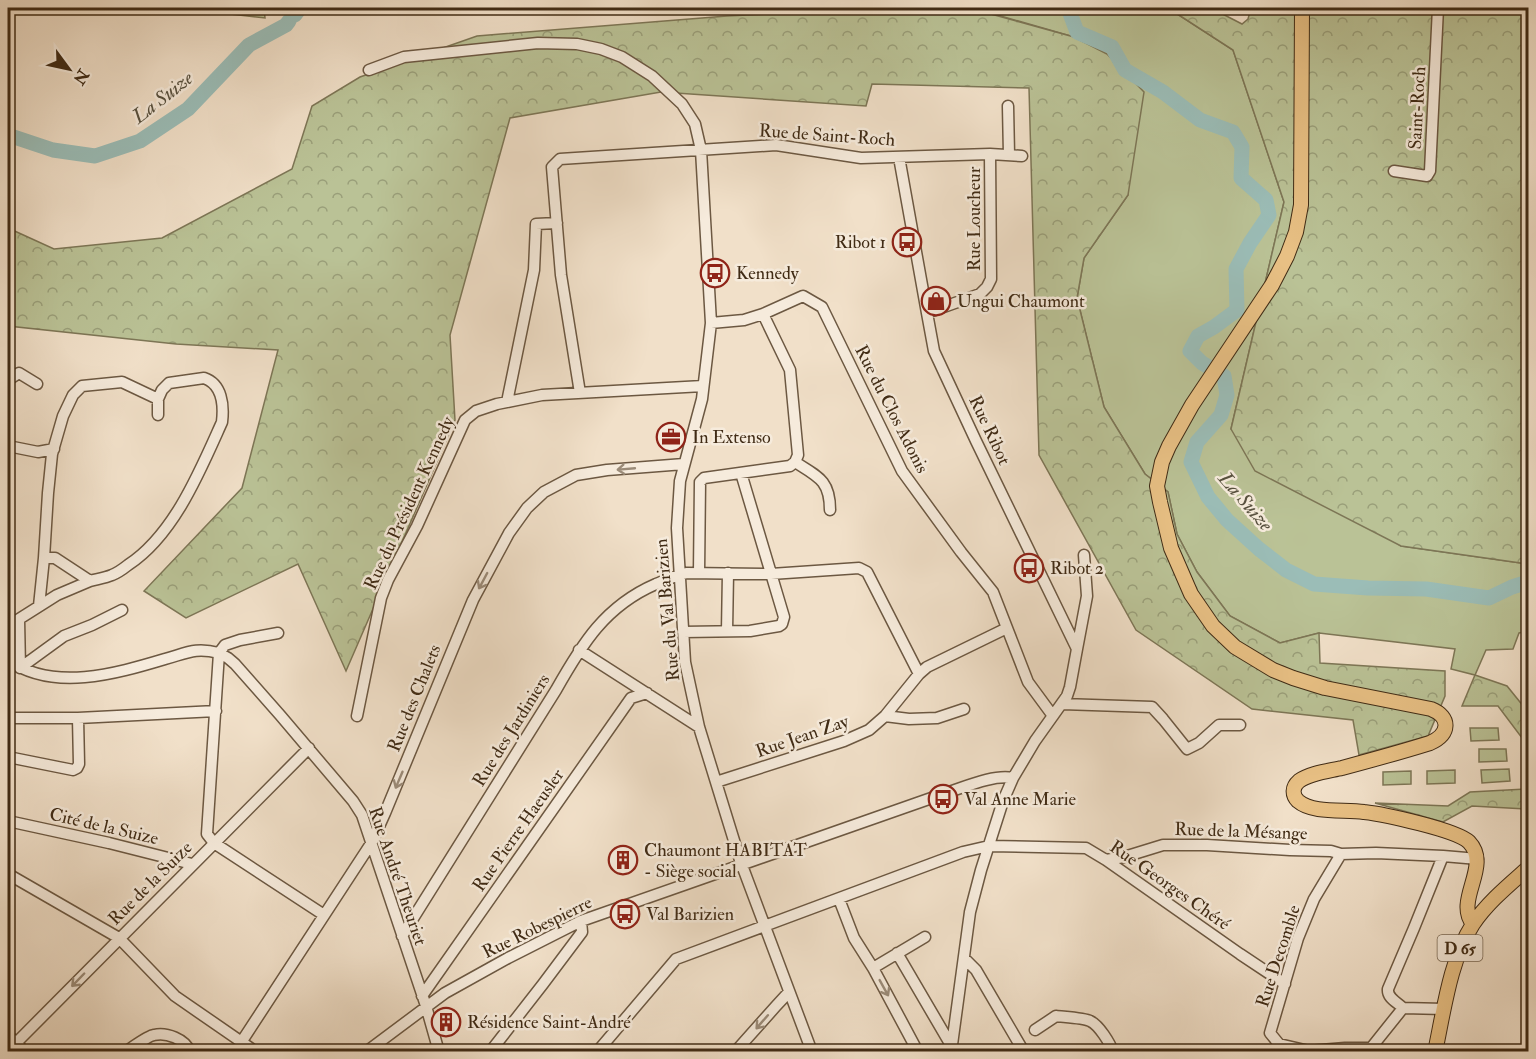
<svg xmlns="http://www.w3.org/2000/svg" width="1536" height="1059" font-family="'IM FELL Double Pica',serif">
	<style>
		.grass { fill: #bac296; stroke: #7d7656; stroke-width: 1.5 }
		.forest { fill: url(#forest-crowns); stroke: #7d7656; stroke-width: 1.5 }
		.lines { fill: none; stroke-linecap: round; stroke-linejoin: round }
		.river { stroke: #9bbdb7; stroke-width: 15 }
		.minor-casing { stroke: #6c5842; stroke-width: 13 }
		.major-casing { stroke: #402b15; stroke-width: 16 }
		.minor { stroke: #f6ebdc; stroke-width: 10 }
		.major { stroke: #e8c084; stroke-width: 14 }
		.oneway { stroke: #9b8b78 }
		.labels { text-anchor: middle; stroke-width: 5; stroke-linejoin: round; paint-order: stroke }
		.shield { fill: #f6ebdc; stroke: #776551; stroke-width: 1.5 }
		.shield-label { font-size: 16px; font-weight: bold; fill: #402b15 }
		.street-label { font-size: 18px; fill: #402b15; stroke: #f6ebdc }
		.poi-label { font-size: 18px; fill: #402b15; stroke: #f6ebdc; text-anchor: start }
		.water-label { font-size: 20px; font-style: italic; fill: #57503e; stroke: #f6ebdc }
	</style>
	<defs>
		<pattern id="forest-crowns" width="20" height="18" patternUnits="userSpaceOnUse" patternTransform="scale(1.5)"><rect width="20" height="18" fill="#bac296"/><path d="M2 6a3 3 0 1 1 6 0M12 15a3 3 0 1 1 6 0" fill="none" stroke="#999e79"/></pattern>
	</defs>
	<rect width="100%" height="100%" fill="#f1e0c9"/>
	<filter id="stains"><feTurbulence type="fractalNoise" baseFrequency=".00333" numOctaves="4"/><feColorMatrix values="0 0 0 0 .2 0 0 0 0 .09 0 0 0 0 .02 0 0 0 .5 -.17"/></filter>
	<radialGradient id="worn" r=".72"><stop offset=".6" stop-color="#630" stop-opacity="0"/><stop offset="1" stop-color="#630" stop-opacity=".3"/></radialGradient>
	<path class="grass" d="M973,8H1168L1233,50L1284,202L1231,429L1401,546L1528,564V631L1519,633L1513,649L1486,650L1475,675L1451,669L1455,649L1319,633L1280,643L1230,616L1197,572L1177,534L1168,492L1145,474L1104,407L1077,298L1084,258L1128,195L1107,54L1074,37Z
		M1470,728H1498L1499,740L1471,741Z
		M1479,749H1506L1507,761L1479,762Z
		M1509,769L1510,781L1482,783L1481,770Z
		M1455,770V783L1427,784V771Z
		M1411,771V784L1383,785V772Z"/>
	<path class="forest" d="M178,8H264L265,18Z
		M886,8H969L1074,37L1107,54L1144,92L1128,195L1084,258L1077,298L1104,407L1145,474L1168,492L1177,534L1197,572L1230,616L1280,643L1319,633L1320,663L1445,671V696L1428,736L1359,755L1353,720L1252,709L1136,630L1039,455L1029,88L872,84L866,106L661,92L510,118L450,335L455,420L346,671L298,564L186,618L144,591L242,488L278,350L176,344L8,326V228L54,249L162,238L292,169L312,106L360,77L477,36L727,16Z
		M1168,8H1211L1242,24L1248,19L1251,8H1528V564L1401,546L1255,471L1231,429L1284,202L1233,50Z
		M1475,675L1507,686L1528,712V746L1498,706H1462Z
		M1528,774V809L1472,806L1443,822L1375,803L1448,806L1470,792L1526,789Z"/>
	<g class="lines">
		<path class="river" d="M1068,8L1077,32L1112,47L1125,70L1163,92L1200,120L1233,132L1242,147L1241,178L1266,200L1269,215L1250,243L1236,269L1237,310L1214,327L1198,336L1190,351L1202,363L1224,376L1227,395L1221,415L1197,442L1191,462L1208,497L1227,520L1259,549L1286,570L1314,584L1368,588L1426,589L1489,598L1512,587L1528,582
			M295,15L300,8
			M8,141L14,137L53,150L95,156L140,141L188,109L249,45L286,25L289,21"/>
		<g class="minor-casing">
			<path id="minor" d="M369,70L404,57L538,43L577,44L601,49L622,57L652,76L682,104L695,124L701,150L711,323L702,399L680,481L677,528L685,662L699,727L740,860L812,1052
				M1008,106L1009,155
				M899,157L927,313L934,351L976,441L1077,649L1070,687L1067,696L1035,741L1013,778L1003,801L981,870L970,912L951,1052
				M1394,171L1427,176L1430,171L1438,8
				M927,313L980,294L987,287L991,279L990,154
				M711,323L744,320L763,314L803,296L822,307L902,471L961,552L993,592L1028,682L1053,716
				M204,378C222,384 224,405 222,422C200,471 174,535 128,565C123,569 117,573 112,575C105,578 97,579 90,581L55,558H44L48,493L52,454L63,416L73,395L82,386L122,382L158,399L162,390L169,383Z
				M8,380L19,373L37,384
				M580,393L561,275L552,167L560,159L776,145L861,158L990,154L1022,156
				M158,399V415
				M507,402L534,270L536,224L557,223
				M8,446L38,452L54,449
				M795,462C819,477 830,481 830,510
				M699,573L700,482L704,478L790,466L795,462L798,455L790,370L763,314
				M39,606L44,558
				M19,619L20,668
				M8,626L57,595L90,581
				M727,631L728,573
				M683,632L750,631L779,626L782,624L784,617L741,473
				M1077,649L1087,596L1084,555
				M579,650L699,727
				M8,660C53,692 115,674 165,659C187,653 195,647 219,653L225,645L240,640L278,633
				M20,668L64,636L92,625L122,610
				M1062,704L1152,707L1163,719L1187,749L1199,743L1219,725H1240
				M357,716L381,598L388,580L417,526L465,420L476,411L497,404L542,395L703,386
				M885,716L909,719L937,718L964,709
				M8,718H78L216,711
				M8,757L73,770L77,768L79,764L78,718
				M716,782L844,741L869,730L885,716L919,674L927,667L1007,628
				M8,821L109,843L192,864
				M1341,854L1314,899L1298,938L1270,1033L1279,1044L1309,1051L1345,1048H1371L1403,1008L1444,1009
				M1106,860L1124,857L1163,845H1207L1290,850L1331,851L1341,854L1376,853L1443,856L1478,859
				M8,874L119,938L175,996L256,1052
				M839,899L854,938L873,968L918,1052
				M324,915L214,843L207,834L219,653L228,658L235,664L280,715L353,801L362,815L426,1006L439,1052
				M402,936L556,690C582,644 605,606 656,584C666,580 676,575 687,573L771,574L859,568L867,572L919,674
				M897,953L952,1047
				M964,958L976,970L1024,1052
				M873,968L925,937
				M422,996L631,698L647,693
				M1403,1008C1397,1002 1387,998 1388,989L1414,928L1443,856
				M1035,1030L1056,1016C1064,1017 1084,1018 1090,1021C1099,1025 1110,1043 1113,1052
				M8,1035L25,1052
				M242,1041L372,842L385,813L473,600L509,533L527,508L544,492L576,475L607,470L684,464
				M16,1043L309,748
				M125,1052C132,1048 147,1036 154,1035C166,1032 186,1039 190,1052
				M366,1052L445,993L508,958L581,921L943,794C963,788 992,774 1013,778
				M490,1052L543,984L582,932L581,921
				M597,1052L676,959L963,852L989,846L1086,848L1106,860L1240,954L1285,984
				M735,1052L776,1006L789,992"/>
		</g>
		<g class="major-casing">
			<path id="major" d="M1302,8L1301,205L1296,232L1287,256L1272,285L1192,405L1169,446L1162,462L1157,486L1160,502L1171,548L1191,594L1213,626L1235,647L1273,670L1293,678L1325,688L1431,709C1451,717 1450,734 1430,743C1401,752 1372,760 1342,768C1329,771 1310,773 1299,781C1292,787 1292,795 1298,801C1313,814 1345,809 1364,812C1383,814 1457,830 1469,842C1492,866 1454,900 1473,924
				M1435,1052C1444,1010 1450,960 1473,924C1488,902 1509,885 1528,868"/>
		</g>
		<use href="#minor" class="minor"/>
		<use href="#major" class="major"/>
	</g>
	<defs><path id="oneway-shaft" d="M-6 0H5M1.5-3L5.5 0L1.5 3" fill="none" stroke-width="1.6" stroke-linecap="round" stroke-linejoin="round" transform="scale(1.5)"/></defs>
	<g class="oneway">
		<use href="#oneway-shaft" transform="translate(626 469) rotate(175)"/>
		<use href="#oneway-shaft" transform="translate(483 581) rotate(118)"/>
		<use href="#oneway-shaft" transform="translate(399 780) rotate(113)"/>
		<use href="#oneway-shaft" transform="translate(78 980) rotate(134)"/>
		<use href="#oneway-shaft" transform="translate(884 988) rotate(61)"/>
		<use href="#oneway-shaft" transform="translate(762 1022) rotate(131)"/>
	</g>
	<defs>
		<g id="bus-ring" transform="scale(1.5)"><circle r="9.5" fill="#f6ebdc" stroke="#8f2418" stroke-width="1.5"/><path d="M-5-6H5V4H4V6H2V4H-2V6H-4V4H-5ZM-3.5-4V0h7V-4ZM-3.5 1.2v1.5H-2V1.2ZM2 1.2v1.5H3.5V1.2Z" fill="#8f2418"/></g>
		<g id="shop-ring" transform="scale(1.5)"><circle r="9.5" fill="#f6ebdc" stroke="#8f2418" stroke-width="1.5"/><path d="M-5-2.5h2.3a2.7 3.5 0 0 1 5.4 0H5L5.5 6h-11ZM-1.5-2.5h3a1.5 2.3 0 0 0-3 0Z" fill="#8f2418"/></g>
		<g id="office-ring" transform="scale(1.5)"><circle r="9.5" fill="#f6ebdc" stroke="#8f2418" stroke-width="1.5"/><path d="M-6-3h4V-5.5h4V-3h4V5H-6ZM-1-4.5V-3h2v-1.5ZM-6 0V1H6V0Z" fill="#8f2418"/></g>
		<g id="building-ring" transform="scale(1.5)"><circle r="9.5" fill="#f6ebdc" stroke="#8f2418" stroke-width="1.5"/><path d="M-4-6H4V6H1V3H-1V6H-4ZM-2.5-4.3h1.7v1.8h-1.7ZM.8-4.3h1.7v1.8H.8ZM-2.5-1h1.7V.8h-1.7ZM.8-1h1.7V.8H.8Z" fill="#8f2418"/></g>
	</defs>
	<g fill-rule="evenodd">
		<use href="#bus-ring" x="907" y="242"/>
		<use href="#bus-ring" x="715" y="273"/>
		<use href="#shop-ring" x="936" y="301"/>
		<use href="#office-ring" x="671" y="437"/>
		<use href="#bus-ring" x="1029" y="568"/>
		<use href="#bus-ring" x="943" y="799"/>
		<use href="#building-ring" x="623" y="860"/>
		<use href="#bus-ring" x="625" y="914"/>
		<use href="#building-ring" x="446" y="1022"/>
	</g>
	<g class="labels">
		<rect class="shield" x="1437.5" y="935" width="45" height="26" rx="4.5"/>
		<g class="shield-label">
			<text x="1460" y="954">D 65</text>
		</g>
		<g class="street-label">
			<text transform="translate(1417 108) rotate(-87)" y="6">Saint-Roch</text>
			<text transform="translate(827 135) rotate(4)" y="6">Rue de Saint-Roch</text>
			<text transform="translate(974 219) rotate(-90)" y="6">Rue Loucheur</text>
			<text transform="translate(892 409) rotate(63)" y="6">Rue du Clos Adonis</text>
			<text transform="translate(990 430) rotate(65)" y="6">Rue Ribot</text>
			<text transform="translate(409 503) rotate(-65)" y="6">Rue du Président Kennedy</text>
			<text transform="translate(667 610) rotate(-95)" y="6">Rue du Val Barizien</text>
			<text transform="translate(414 698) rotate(-68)" y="6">Rue des Chalets</text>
			<text transform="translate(511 730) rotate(-58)" y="6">Rue des Jardiniers</text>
			<text transform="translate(802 736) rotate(-19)" y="6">Rue Jean Zay</text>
			<text transform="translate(104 826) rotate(13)" y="6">Cité de la Suize</text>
			<text transform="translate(518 830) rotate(-55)" y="6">Rue Pierre Haeusler</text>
			<text transform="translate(1241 831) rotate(2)" y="6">Rue de la Mésange</text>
			<text transform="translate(398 876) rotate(71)" y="6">Rue André Theuriet</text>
			<text transform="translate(150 883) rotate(-45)" y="6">Rue de la Suize</text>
			<text transform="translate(1170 885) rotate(35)" y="6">Rue Georges Chéré</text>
			<text transform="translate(537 927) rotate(-26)" y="6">Rue Robespierre</text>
			<text transform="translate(1278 956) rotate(-72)" y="6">Rue Decomble</text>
		</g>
		<g class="poi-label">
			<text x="886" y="248" text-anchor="end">Ribot 1</text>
			<text x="736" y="279">Kennedy</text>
			<text x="957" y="307">Ungui Chaumont</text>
			<text x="692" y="443">In Extenso</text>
			<text x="1050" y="574">Ribot 2</text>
			<text x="964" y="805">Val Anne Marie</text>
			<text x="644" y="856">Chaumont HABITAT<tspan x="644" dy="21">- Siège social</tspan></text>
			<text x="646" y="920">Val Barizien</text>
			<text x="467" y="1028">Résidence Saint-André</text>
		</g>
		<g class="water-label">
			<text transform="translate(162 97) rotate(-38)" y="7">La Suize</text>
			<text transform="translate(1246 501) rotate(49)" y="7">La Suize</text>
		</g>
	</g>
	<rect width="1536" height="1059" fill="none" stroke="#f1e0c9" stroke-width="30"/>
	<rect x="9" y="9" width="1518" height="1041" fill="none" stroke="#402b15" stroke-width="3"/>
	<rect x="15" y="15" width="1506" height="1029" fill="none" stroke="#402b15" stroke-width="1.5"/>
	<g transform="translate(69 69) rotate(123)" stroke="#f6ebdc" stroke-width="4.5" paint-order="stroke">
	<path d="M0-4.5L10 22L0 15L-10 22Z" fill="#402b15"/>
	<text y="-9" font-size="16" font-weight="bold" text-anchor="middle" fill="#402b15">N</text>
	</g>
	<rect width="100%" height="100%" filter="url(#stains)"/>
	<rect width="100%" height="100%" fill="url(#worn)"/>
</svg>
